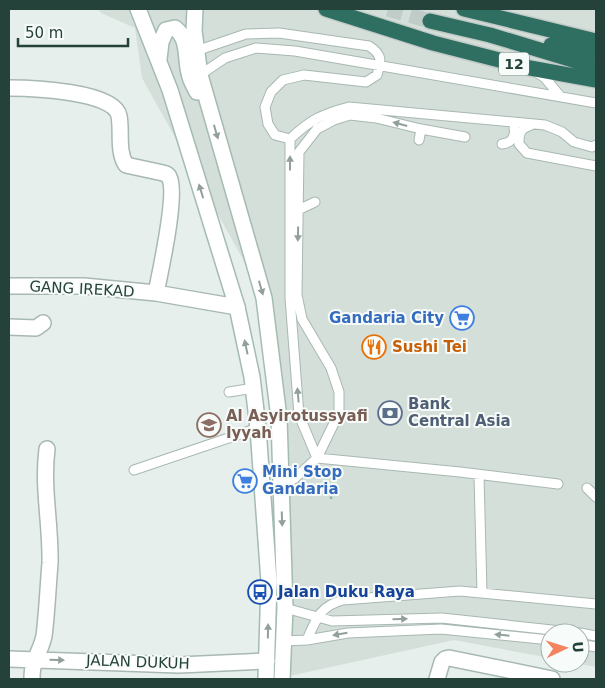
<svg xmlns="http://www.w3.org/2000/svg" width="605" height="688" font-family="'DejaVu Sans',sans-serif">
	<style>
		.built { fill: #d4dfda }
		.lines { fill: none; stroke-linecap: round; stroke-linejoin: round }
		.highway-tunnel { stroke: #bfccc8; stroke-width: 15; stroke-dasharray: 15 8; stroke-linecap: butt }
		.lane-casing { stroke: #a8b8b2; stroke-width: 11 }
		.street-casing { stroke: #a8b8b2; stroke-width: 18 }
		.secondary-casing { stroke: #a4bbb3; stroke-width: 18 }
		.highway-casing { stroke: #c2cac8; stroke-width: 18 }
		.path { stroke: #86b3a5; stroke-width: 2.5; stroke-dasharray: 2.5 4; stroke-linecap: butt }
		.lane { stroke: #fff; stroke-width: 9 }
		.street { stroke: #fff; stroke-width: 15 }
		.secondary { stroke: #fff; stroke-width: 15 }
		.highway { stroke: #2f6f62; stroke-width: 15 }
		.oneway { fill: #92a09c }
		.labels { text-anchor: middle; stroke-width: 4; stroke-linejoin: round; paint-order: stroke }
		.shield { fill: #f7fbf9; stroke: #637a73; stroke-width: 1 }
		.shield-label { font-size: 14px; font-weight: bold; fill: #24423a }
		.street-label { font-size: 15px; fill: #24423a; stroke: #f7fbf9 }
		.shop-label { font-size: 15px; font-weight: bold; fill: #366cbe; stroke: #f7fbf9; text-anchor: end }
		.food-label { font-size: 15px; font-weight: bold; fill: #c56008; stroke: #f7fbf9; text-anchor: start }
		.service-label { font-size: 15px; font-weight: bold; fill: #4e5e75; stroke: #f7fbf9; text-anchor: start }
		.education-label { font-size: 15px; font-weight: bold; fill: #785e54; stroke: #f7fbf9; text-anchor: start }
		.transit-label { font-size: 15px; font-weight: bold; fill: #164399; stroke: #f7fbf9; text-anchor: start }
	</style>
	<rect width="100%" height="100%" fill="#e6efeb"/>
	<path class="built" d="M98,9H596V667L575,663H580V633H550V658L454,640L285,677L281,446L264,297L142,78L135,28L101,13Z"/>
	<g class="lines">
		<path class="highway-tunnel" d="M388,9L430,21"/>
		<g class="lane-casing">
			<path id="lane" d="M196,51L246,34L279,33L369,46C383,55 381,61 377,75L366,82L304,75L283,80L271,92L265,107L268,124L275,135L290,139
				M536,72L545,78L560,96
				M200,75L225,58L256,48L295,51L596,103
				M531,125C520,129 519,133 519,144L527,153L596,166
				M419,140L421,129
				M502,144C511,143 516,137 514,128
				M298,210L315,202
				M229,392L254,388
				M317,458L299,415L290,298V139C310,120 322,114 349,107L545,125L562,132L574,142L592,147L596,145
				M317,458L460,472L558,484
				M134,470L258,428
				M479,475L482,593
				M281,487L294,479L317,458L339,413V392L331,368L302,319L297,295L299,152L317,129L334,120L350,115L376,118L421,129L465,137
				M587,488L596,497
				M285,608L332,621L442,618L580,633
				M580,633L596,636
				M307,640C316,619 320,606 343,600L460,591L596,604
				M284,641L307,640L348,633L441,629L550,640
				M580,644L596,647"/>
		</g>
		<g class="street-casing">
			<path id="street" d="M9,88C30,88 115,91 119,116C122,131 117,151 126,165L163,173C166,174 168,174 169,177C178,192 160,273 156,293L237,307
				M9,286H84L156,293
				M9,327L36,328L43,323
				M9,659L179,665L267,661
				M32,679C32,674 32,669 34,664C37,654 42,646 44,636C47,612 48,587 50,563C51,525 42,488 47,449
				M437,679L442,662L445,659L449,658L552,679"/>
		</g>
		<g class="secondary-casing">
			<path id="secondary" d="M138,9L170,90L237,307L252,377L258,428L269,582L266,679
				M195,9L194,31L200,75L264,298L279,418L285,608L282,679
				M159,59L161,42L166,30L175,28C189,39 185,57 189,73C190,80 194,86 197,92"/>
		</g>
		<g class="highway-casing">
			<path id="highway" d="M326,9L433,43L530,68L596,80
				M464,9L596,41
				M430,21L490,35L596,67
				M551,45L596,51"/>
		</g>
		<path class="path" d="M331,499L332,471"/>
		<use href="#lane" class="lane"/>
		<use href="#street" class="street"/>
		<use href="#secondary" class="secondary"/>
		<use href="#highway" class="highway"/>
	</g>
	<defs><path id="oneway-solid" d="M-6-.8H1V-3.2L6.5 0L1 3.2V.8H-6Z" transform="scale(1.25)"/></defs>
	<g class="oneway">
		<use href="#oneway-solid" transform="translate(400 124) rotate(-165)"/>
		<use href="#oneway-solid" transform="translate(216 132) rotate(74)"/>
		<use href="#oneway-solid" transform="translate(290 163) rotate(-90)"/>
		<use href="#oneway-solid" transform="translate(201 191) rotate(-107)"/>
		<use href="#oneway-solid" transform="translate(298 234) rotate(91)"/>
		<use href="#oneway-solid" transform="translate(261 288) rotate(74)"/>
		<use href="#oneway-solid" transform="translate(246 347) rotate(-102)"/>
		<use href="#oneway-solid" transform="translate(298 395) rotate(-95)"/>
		<use href="#oneway-solid" transform="translate(282 519) rotate(88)"/>
		<use href="#oneway-solid" transform="translate(400 619) rotate(-2)"/>
		<use href="#oneway-solid" transform="translate(268 631) rotate(-89)"/>
		<use href="#oneway-solid" transform="translate(340 634) rotate(170)"/>
		<use href="#oneway-solid" transform="translate(502 635) rotate(-174)"/>
		<use href="#oneway-solid" transform="translate(57 660) rotate(2)"/>
	</g>
	<defs>
		<g id="supermarket-ring" transform="scale(1.25)"><circle r="9.5" fill="#f7fbf9" stroke="#3f7fe0" stroke-width="1.5"/><path d="M-6-5.5h2.5l.6 2H6L4.5 2H-2.5L-4.4-4H-6ZM-1.5 3.2a1.3 1.3 0 1 0 .1 0ZM3 3.2a1.3 1.3 0 1 0 .1 0Z" fill="#3f7fe0"/></g>
		<g id="restaurant-ring" transform="scale(1.25)"><circle r="9.5" fill="#f7fbf9" stroke="#e8710a" stroke-width="1.5"/><path d="M-5-6h1v4h1v-4h1v4h1v-4h1v5L-1.5 .5V6h-2V.5L-5-1ZM5-6V6H3V1.5H1.5Q1.5-4 5-6Z" fill="#e8710a"/></g>
		<g id="bank-ring" transform="scale(1.25)"><circle r="9.5" fill="#f7fbf9" stroke="#5c6f8a" stroke-width="1.5"/><path d="M-6-4H6V4H-6ZM0-2.3a2.3 2.3 0 1 0 0 4.6a2.3 2.3 0 1 0 0-4.6Z" fill="#5c6f8a"/></g>
		<g id="school-ring" transform="scale(1.25)"><circle r="9.5" fill="#f7fbf9" stroke="#8d6e63" stroke-width="1.5"/><path d="M0-5L7-2L0 1L-7-2ZM-4 1L0 2.5L4 1V4Q0 6-4 4Z" fill="#8d6e63"/></g>
		<g id="bus-ring" transform="scale(1.25)"><circle r="9.5" fill="#f7fbf9" stroke="#1a4fb4" stroke-width="1.5"/><path d="M-5-6H5V4H4V6H2V4H-2V6H-4V4H-5ZM-3.5-4V0h7V-4ZM-3.5 1.2v1.5H-2V1.2ZM2 1.2v1.5H3.5V1.2Z" fill="#1a4fb4"/></g>
	</defs>
	<g fill-rule="evenodd">
		<use href="#supermarket-ring" x="462" y="318"/>
		<use href="#restaurant-ring" x="374" y="347"/>
		<use href="#bank-ring" x="390" y="413"/>
		<use href="#school-ring" x="209" y="425"/>
		<use href="#supermarket-ring" x="245" y="481"/>
		<use href="#bus-ring" x="260" y="592"/>
	</g>
	<g class="labels">
		<rect class="shield" x="499" y="52.5" width="30" height="23" rx="4"/>
		<g class="shield-label">
			<text x="514" y="69">12</text>
		</g>
		<g class="street-label">
			<text transform="translate(82 289) rotate(3)" y="5">GANG IREKAD</text>
			<text transform="translate(138 662) rotate(2)" y="5">JALAN DUKUH</text>
		</g>
		<g class="shop-label">
			<text x="444" y="323">Gandaria City</text>
			<text x="262" y="477" text-anchor="start">Mini Stop<tspan x="262" dy="17">Gandaria</tspan></text>
		</g>
		<g class="food-label">
			<text x="392" y="352">Sushi Tei</text>
		</g>
		<g class="service-label">
			<text x="408" y="409">Bank<tspan x="408" dy="17">Central Asia</tspan></text>
		</g>
		<g class="education-label">
			<text x="226" y="421">Al Asyirotussyafi<tspan x="226" dy="17">Iyyah</tspan></text>
		</g>
		<g class="transit-label">
			<text x="278" y="597">Jalan Duku Raya</text>
		</g>
	</g>
	<rect width="605" height="688" fill="none" stroke="#24423a" stroke-width="20"/>
	<g transform="translate(565 648) rotate(86)"><circle r="24" fill="#f7fbf9" stroke="#a3b1ad"/>
	<path d="M0-4L9 19L0 12L-9 19Z" fill="#f4845f"/>
	<text y="-8" font-size="14" font-weight="bold" text-anchor="middle" fill="#24423a">U</text>
	</g>
	<path d="M18 38v8h110v-8" fill="none" stroke="#24423a" stroke-width="2.5"/>
	<text x="25" y="38" font-size="15" fill="#24423a" stroke="#f7fbf9" stroke-width="4" paint-order="stroke">50 m</text>
</svg>
